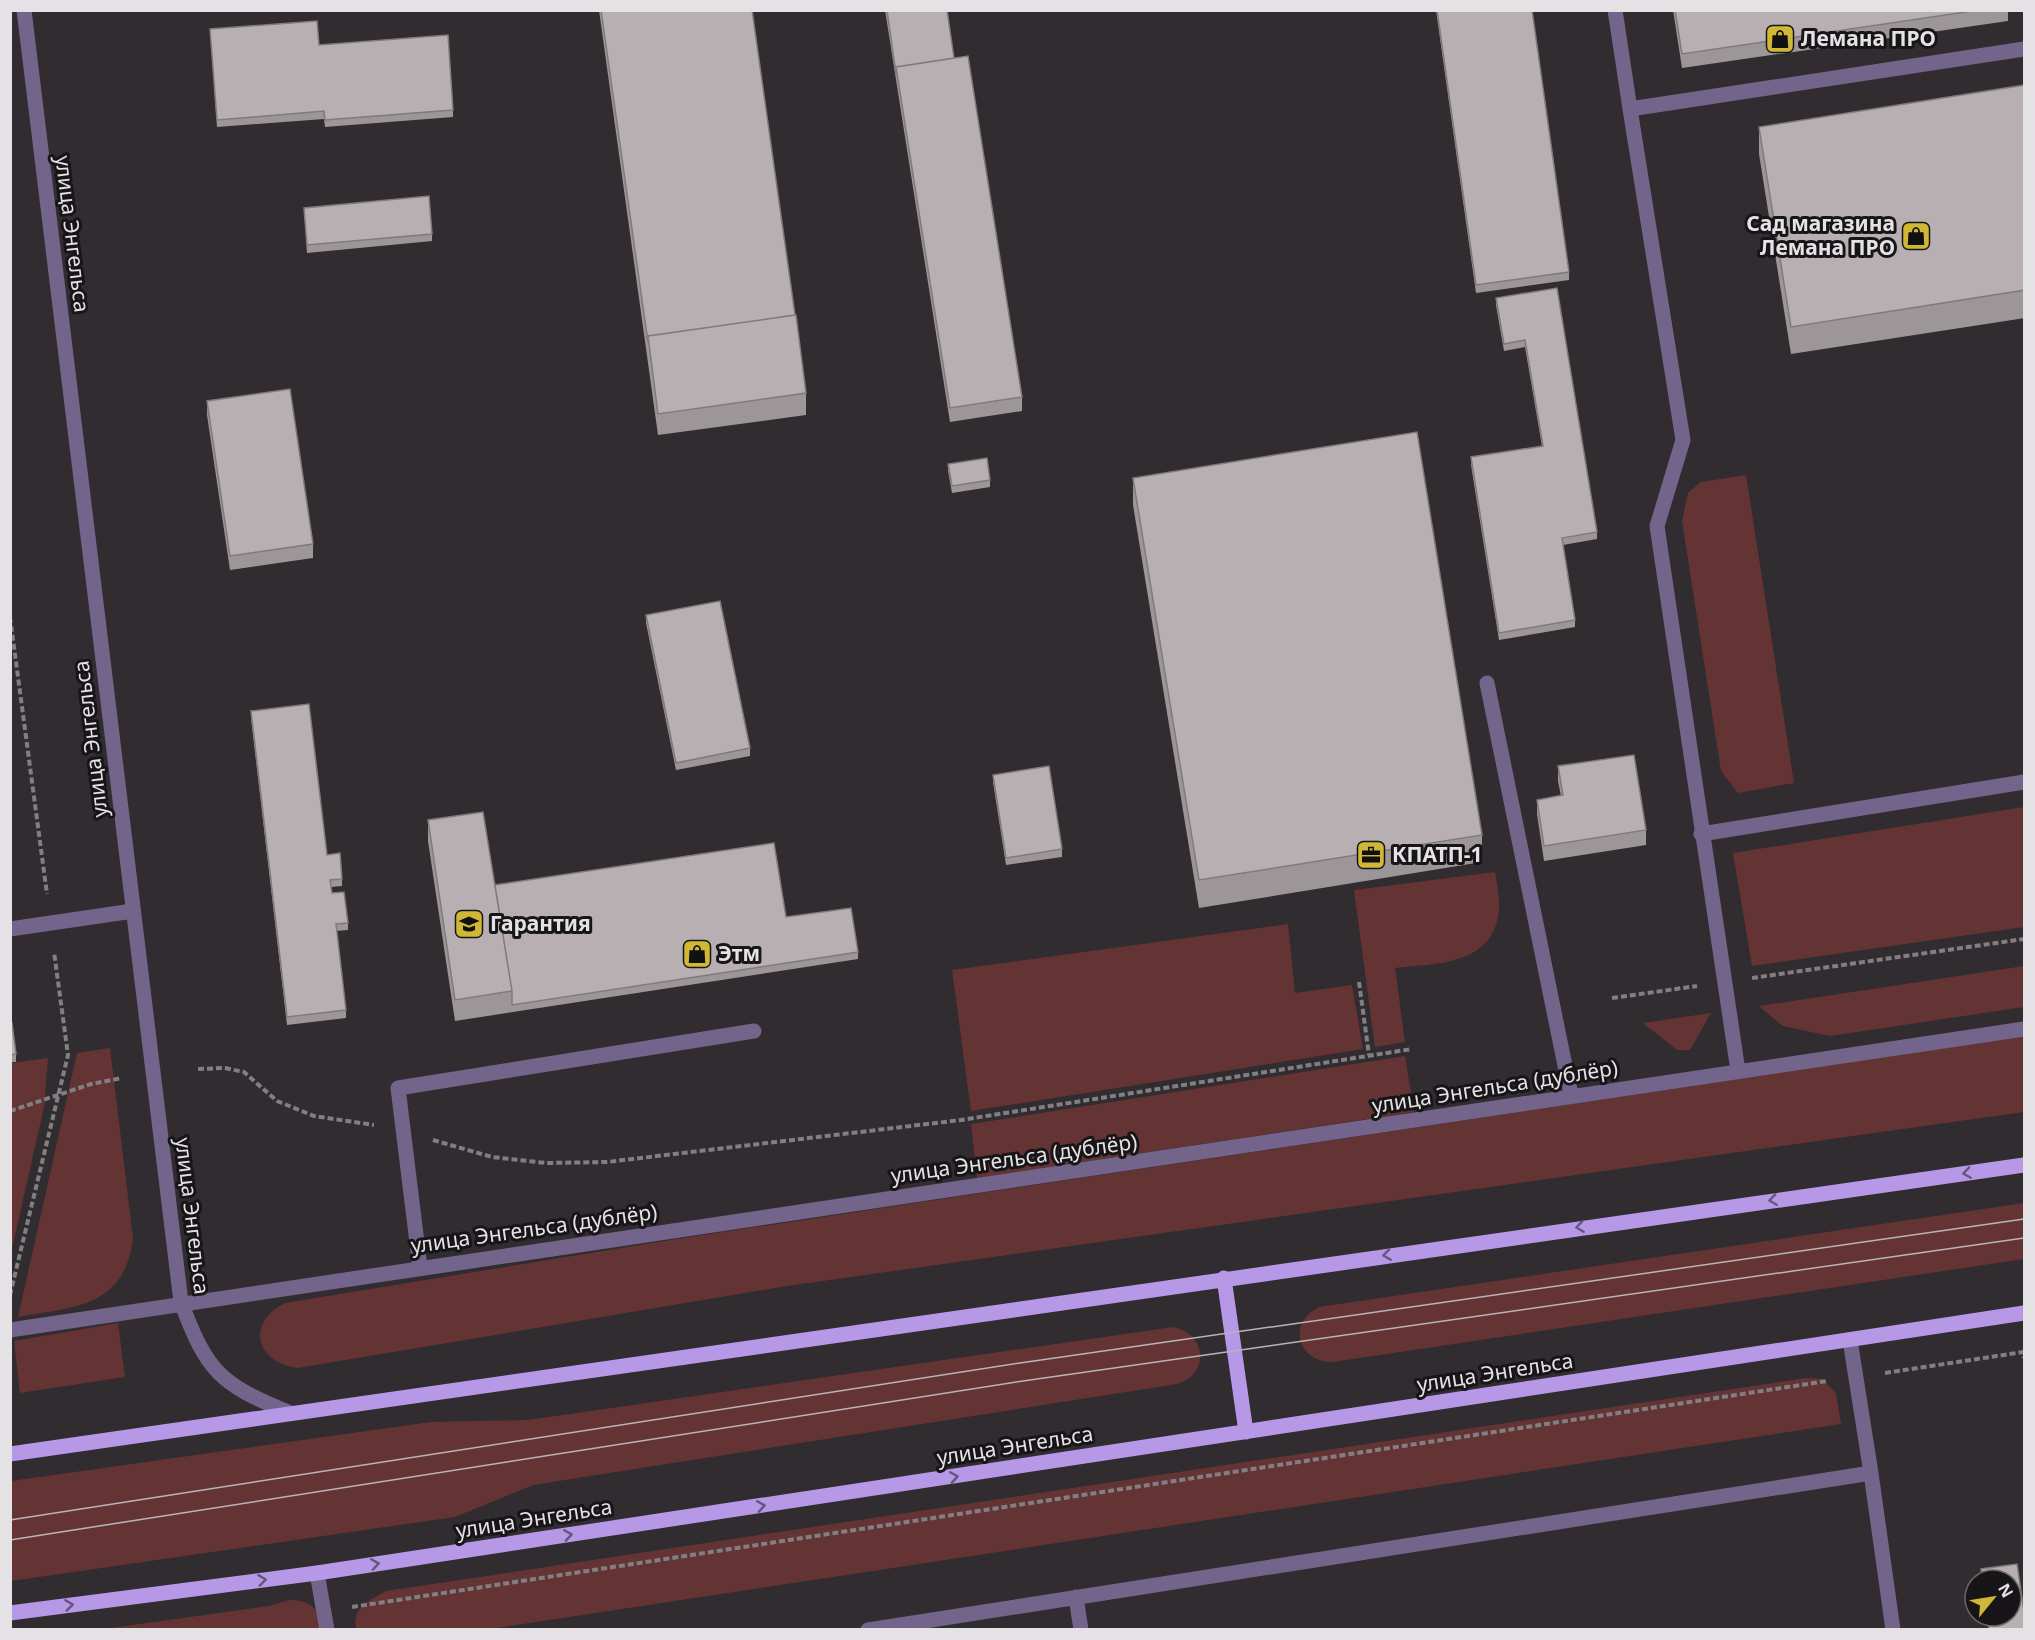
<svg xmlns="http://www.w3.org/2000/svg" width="2035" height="1640" font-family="'Noto Sans',sans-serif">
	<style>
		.green { fill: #643435 }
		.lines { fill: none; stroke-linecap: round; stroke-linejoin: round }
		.path { stroke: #827f82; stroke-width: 4; stroke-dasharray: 6 3; stroke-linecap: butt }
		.minor { stroke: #72648a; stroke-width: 15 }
		.major { stroke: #b698e7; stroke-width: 15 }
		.tram { stroke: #b7b5b7; stroke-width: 1.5 }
		.wall { fill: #9d9699 }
		.building { fill: #b7afb2; stroke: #807a7d; stroke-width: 1.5 }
		.oneway { stroke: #66567f }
		.labels { text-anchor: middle; stroke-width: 6; stroke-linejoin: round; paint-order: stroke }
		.poi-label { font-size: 21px; font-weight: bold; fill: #e4e2e4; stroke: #171517; text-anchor: start }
		.street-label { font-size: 21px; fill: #e4e2e4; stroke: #171517 }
	</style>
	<rect width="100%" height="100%" fill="#302c30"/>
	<path class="green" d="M1746,475L1794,783L1738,793L1721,771L1682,521L1688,493L1701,482Z
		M2024,807V927L1752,966L1733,853Z
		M1495,872C1497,884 1500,898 1499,910C1493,966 1438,963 1395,968L1405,1042L1375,1047L1354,890Z
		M1288,924L1295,993L1352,985L1363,1049L971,1111L952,970Z
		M2024,966V1007L1830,1036L1783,1026L1759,1006Z
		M1711,1013L1690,1050H1677L1643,1023Z
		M2024,1036V1112L787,1286L298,1368C256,1363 245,1323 285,1303L670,1240Z
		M110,1048L133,1238C125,1307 75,1307 18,1317L77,1053Z
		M1405,1056L1414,1112L977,1178L971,1124Z
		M48,1058L44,1107L11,1253V1063Z
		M2024,1203V1259L1333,1362C1297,1362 1287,1323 1319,1307Z
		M118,1323L125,1377L20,1393L14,1341Z
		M1173,1327C1206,1333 1211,1374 1177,1384L533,1485L455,1517L11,1581V1481L431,1422L528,1420Z
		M1806,1378L1822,1379L1836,1393L1841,1424L490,1629H356C352,1607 370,1600 386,1591Z
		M289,1600C309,1600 321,1608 320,1629L97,1630L269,1606Z"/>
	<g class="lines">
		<path class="path" d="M10,617L47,894
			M1752,978L2024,939
			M1359,982L1369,1055
			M1612,998L1697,986
			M198,1069L225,1068L244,1072L277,1101L314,1116L374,1125
			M10,1111L91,1084L122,1078
			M433,1140L492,1157L546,1163L607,1162L961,1120L1412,1049
			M10,1295L68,1055L54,952
			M1885,1373L2023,1352L2024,1358
			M352,1607L1827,1381"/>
		<path class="minor" d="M24,10L181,1302C207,1372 220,1384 288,1412
			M1615,10L1630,109
			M1487,683L1571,1095
			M1701,834L2024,782
			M10,929L133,911
			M1738,1071L1657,526L1683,440L1630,109L2024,49
			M420,1267L398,1088L754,1031
			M10,1330L2024,1029
			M1871,1473L1893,1630
			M317,1573L327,1630
			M1076,1597L1081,1630
			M868,1630L1871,1473L1850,1340"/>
		<path class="major" d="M1224,1278L1246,1432
			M10,1454L2024,1165
			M10,1613L317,1573L2024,1313"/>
		<path class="tram" d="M10,1520L1020,1363L2024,1219
			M10,1540L1023,1381L2024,1238"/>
	</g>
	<path class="wall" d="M599,10H752L806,393V415L658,435Z
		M885,10H947L954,58L1022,397V411L950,422Z
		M1436,10H1532L1569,272V280L1476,293Z
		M1673,10H2008V21L1682,68Z
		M210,29L319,45L453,110V117L325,127L324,119L217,127Z
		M2025,85V318L1791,354L1759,154V127Z
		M304,208L432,234V241L307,253Z
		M1557,288L1597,532V539L1563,545L1575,620V627L1499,640L1471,465V457L1542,446L1525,347L1504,351L1496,305V298Z
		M207,401L313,544V558L230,570L207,415Z
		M948,464L990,480V487L952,493L948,471Z
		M1133,478L1482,835V862L1199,908L1133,505Z
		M646,615L750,748V756L676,770L646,623Z
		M251,711L327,855L342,879V886L331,887L332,893L348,923V930L336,931L346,1010V1018L287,1025L251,718Z
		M1558,766L1646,830V845L1544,861L1537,814V800L1561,796L1558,781Z
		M993,775L1062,849V857L1006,865L993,782Z
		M428,820L495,885L786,917L858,952V959L455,1021L428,841Z
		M10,1024L16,1054V1062H10Z"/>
	<path class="building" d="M601,10H752L795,315L648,336V342Z
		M887,10H947L954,58L896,67V74Z
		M1437,10H1532L1569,272L1476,285Z
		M1675,10H1979L1682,54Z
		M317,21L319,45L448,35L453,110L325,120L324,111L217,120L210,29Z
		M968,56L1022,397L950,408L896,67Z
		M2025,85V290L1791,327L1759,127Z
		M429,196L432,234L307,245L304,208Z
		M1557,288L1597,532L1562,538L1575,620L1499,633L1471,457L1543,446L1525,340L1504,344L1496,298Z
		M796,315L806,393L658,414L648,336Z
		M290,389L313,544L230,556L207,401Z
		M1417,432L1482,835L1199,880L1133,478Z
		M987,458L990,480L952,486L948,464Z
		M720,601L750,748L676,763L646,615Z
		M309,704L327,855L340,853L342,879L330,880L332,893L344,892L348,923L336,924L346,1010L287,1017L251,711Z
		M1634,755L1646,830L1544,846L1537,800L1563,795L1558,766Z
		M1049,766L1062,849L1006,858L993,775Z
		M483,812L512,991L455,1000L428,820Z
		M774,843L786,917L851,908L858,952L512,1005V991L495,885Z
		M12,1023L16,1054L10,1055V1024Z
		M2017,1564L2025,1619V1629H1989L1987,1616H2011V1580H1982L1981,1569Z"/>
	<defs><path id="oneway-chevron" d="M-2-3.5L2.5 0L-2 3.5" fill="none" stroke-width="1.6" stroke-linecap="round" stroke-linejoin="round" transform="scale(1.5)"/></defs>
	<g class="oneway">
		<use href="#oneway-chevron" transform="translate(1967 1173) rotate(172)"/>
		<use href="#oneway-chevron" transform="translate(1773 1200) rotate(172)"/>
		<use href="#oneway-chevron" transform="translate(1580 1227) rotate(172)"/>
		<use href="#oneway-chevron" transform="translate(1387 1255) rotate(172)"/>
		<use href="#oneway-chevron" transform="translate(954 1477) rotate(-9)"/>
		<use href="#oneway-chevron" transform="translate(761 1506) rotate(-9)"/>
		<use href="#oneway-chevron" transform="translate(568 1535) rotate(-9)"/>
		<use href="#oneway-chevron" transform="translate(375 1564) rotate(-9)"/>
		<use href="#oneway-chevron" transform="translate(262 1580) rotate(-7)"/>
		<use href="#oneway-chevron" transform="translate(69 1605) rotate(-7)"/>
	</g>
	<defs>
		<g id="shop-square" transform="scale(1.5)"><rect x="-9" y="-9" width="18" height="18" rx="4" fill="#d1b736" stroke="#171517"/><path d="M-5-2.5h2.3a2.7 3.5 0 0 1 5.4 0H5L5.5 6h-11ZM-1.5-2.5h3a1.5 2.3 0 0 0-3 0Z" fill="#111"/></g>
		<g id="office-square" transform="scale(1.5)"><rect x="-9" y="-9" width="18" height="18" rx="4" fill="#d1b736" stroke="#171517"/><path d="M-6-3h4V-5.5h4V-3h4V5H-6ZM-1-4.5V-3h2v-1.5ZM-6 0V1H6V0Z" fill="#111"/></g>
		<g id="university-square" transform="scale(1.5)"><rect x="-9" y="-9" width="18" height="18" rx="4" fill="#d1b736" stroke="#171517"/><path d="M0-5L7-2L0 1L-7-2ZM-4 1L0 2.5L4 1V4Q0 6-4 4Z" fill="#111"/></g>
	</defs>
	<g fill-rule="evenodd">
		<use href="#shop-square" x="1780" y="39"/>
		<use href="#shop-square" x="1916" y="236"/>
		<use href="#office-square" x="1371" y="855"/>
		<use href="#university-square" x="469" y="924"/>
		<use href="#shop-square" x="697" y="954"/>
	</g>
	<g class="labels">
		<g class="poi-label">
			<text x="1801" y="46">Лемана ПРО</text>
			<text x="1895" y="231" text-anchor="end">Сад магазина<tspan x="1895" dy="24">Лемана ПРО</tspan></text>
			<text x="1392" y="862">КПАТП-1</text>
			<text x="490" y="931">Гарантия</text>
			<text x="718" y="961">Этм</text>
		</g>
		<g class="street-label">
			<text transform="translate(72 234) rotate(83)" y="7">улица Энгельса</text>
			<text transform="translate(91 739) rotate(-97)" y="7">улица Энгельса</text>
			<text transform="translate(1495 1087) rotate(-9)" y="7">улица Энгельса (дублёр)</text>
			<text transform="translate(1014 1159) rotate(-8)" y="7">улица Энгельса (дублёр)</text>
			<text transform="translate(192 1216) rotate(83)" y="7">улица Энгельса</text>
			<text transform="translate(534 1229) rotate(-8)" y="7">улица Энгельса (дублёр)</text>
			<text transform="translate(1495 1373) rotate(-9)" y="7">улица Энгельса</text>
			<text transform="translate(1015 1446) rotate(-9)" y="7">улица Энгельса</text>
			<text transform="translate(534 1519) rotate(-9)" y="7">улица Энгельса</text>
		</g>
	</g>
	<rect width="2035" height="1640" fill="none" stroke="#e4e2e4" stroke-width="24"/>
	<g transform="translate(1993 1598) rotate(60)"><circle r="28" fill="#171517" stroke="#696769" stroke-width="1.5"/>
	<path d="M0-4.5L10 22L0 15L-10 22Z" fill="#d1b736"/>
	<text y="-9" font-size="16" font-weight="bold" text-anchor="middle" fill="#e4e2e4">N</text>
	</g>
</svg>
